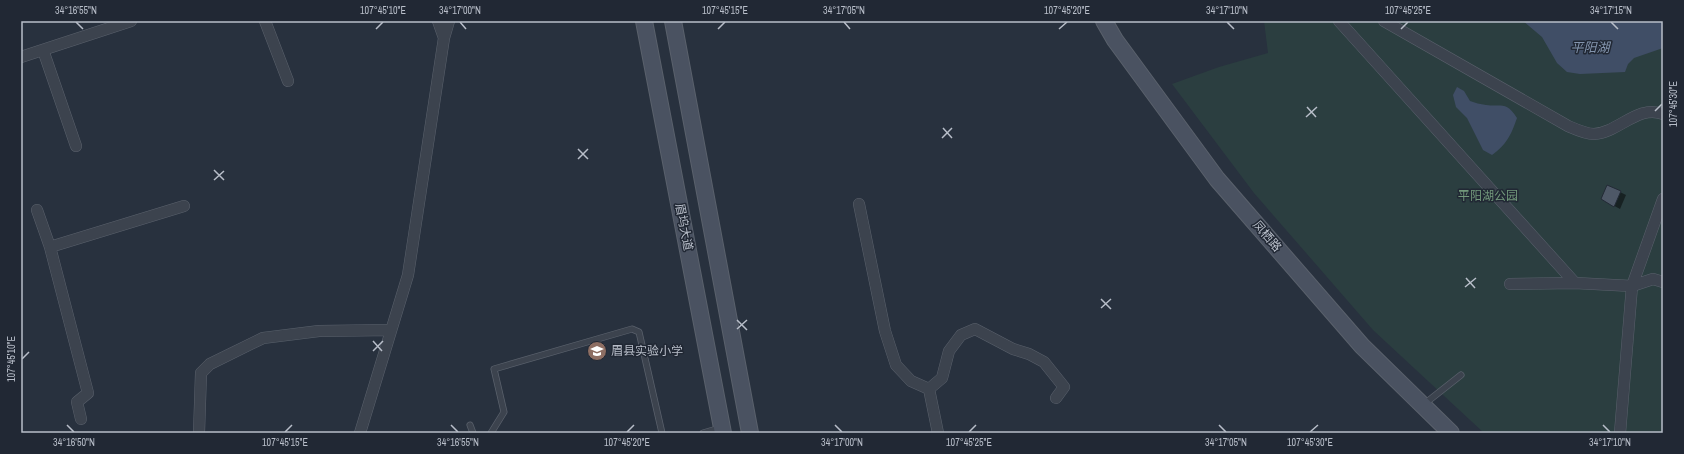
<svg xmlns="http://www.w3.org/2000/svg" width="1684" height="454" font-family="'Archivo Narrow','Noto Sans SC',sans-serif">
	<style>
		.green { fill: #2b3e40 }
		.water { fill: #404e66 }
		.shadow { fill: #0007 }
		.building { fill: #4e5867; stroke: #232a36 }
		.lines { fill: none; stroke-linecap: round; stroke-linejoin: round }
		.lane-casing { stroke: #5a616c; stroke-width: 7 }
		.street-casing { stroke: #5a616c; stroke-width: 12 }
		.secondary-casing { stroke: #5a616c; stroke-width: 18 }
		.lane { stroke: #3c434e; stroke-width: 5.5 }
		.street { stroke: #3c434e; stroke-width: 11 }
		.secondary { stroke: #4a5261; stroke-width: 16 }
		.ticks { fill: none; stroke: #b8bec9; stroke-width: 1.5 }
		.labels { text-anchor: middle; stroke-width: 3; stroke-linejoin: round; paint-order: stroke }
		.park-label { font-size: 12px; fill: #72987b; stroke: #212834 }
		.street-label { font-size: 12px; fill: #b8bec9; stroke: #212834 }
		.poi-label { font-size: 12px; fill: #b8bec9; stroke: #212834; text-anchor: start }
		.water-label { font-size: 13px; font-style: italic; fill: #8394ad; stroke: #212834 }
		.neatline { fill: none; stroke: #b8bec9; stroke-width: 1.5 }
		.ticks-label { font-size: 10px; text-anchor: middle; fill: #b8bec9 }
	</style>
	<rect width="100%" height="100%" fill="#28313e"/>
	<path class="green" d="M1264,21H1663V433H1484L1373,330L1254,193L1172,84L1219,67L1268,53Z"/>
	<path class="water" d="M1523,21H1663V48L1634,58L1628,64L1625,72L1580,74L1567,72L1557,63L1542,37Z
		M1457,87L1464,91L1470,101C1475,103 1480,104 1486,105C1502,107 1506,101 1517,118C1511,135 1507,144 1492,155L1483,150L1467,118L1456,107L1453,95Z"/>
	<path class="shadow" d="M1608,186L1626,195L1620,209L1602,199Z"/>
	<path class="building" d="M1607,185L1621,191L1614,207L1601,199Z"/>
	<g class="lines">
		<g class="lane-casing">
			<path id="lane" d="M1423,405L1461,375
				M470,425L473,433
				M491,433L504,412L494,369L632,329L639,332L662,433
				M703,433L720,428"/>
		</g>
		<g class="street-casing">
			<path id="street" d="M265,21L288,81
				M438,21L444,38
				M1339,21L1575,283
				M1384,21L1568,126C1575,129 1586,134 1594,134C1618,133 1638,104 1663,114
				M43,50L76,146
				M21,57L131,21
				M859,204L885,331L896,365L911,381L929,389L942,378L949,351L961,335L975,329L1013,349L1029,354L1044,362L1064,387L1056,398
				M37,210L50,247L88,393L77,402L81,419
				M50,247L184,206
				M1510,284L1575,283L1632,286L1653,279L1663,282
				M929,389L938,433
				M199,433L201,373L210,364L263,338L319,331L391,330
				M360,433L408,275L444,38L449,21
				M1620,433L1632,286L1663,199"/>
		</g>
		<g class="secondary-casing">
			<path id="secondary" d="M644,21L723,433
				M673,21L750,433
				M1104,21L1115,40L1217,179L1362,346L1451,433"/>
		</g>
		<use href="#lane" class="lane"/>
		<use href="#street" class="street"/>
		<use href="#secondary" class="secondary"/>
	</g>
	<path class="ticks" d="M76,22L83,29M460,22L466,29M844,22L850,29M1227,22L1234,29M1611,22L1618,29M376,29L383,22M718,29L725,22M1059,29L1067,22M1401,29L1408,22M1307,107L1316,117M1655,111L1662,104M1306,117L1317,107M943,128L952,138M942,138L952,128M578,149L588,159M578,159L588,149M214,170L224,180M214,180L224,171M1466,278L1475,288M1465,287L1476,278M1101,299L1111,309M1101,308L1111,299M737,320L747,330M737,329L747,320M373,341L382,351M373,351L383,341M22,359L29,352M67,425L74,432M451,425L458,432M835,425L842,432M1219,425L1226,432M1603,425L1610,432M285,432L292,425M627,432L634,425M969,432L976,425M1310,432L1318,425"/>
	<defs>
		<g id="school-disc" transform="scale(1)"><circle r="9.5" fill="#8d6e63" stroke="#212834"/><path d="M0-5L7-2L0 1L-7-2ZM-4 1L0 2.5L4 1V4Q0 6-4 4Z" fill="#fff"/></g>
	</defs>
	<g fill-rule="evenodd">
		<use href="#school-disc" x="597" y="351"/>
	</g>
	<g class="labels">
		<g class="park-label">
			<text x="1488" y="200">平阳湖公园</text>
		</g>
		<g class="street-label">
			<text transform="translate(684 227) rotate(79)" y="4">眉坞大道</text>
			<text transform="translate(1267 236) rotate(49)" y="4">凤栖路</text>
		</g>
		<g class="poi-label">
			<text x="611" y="355">眉县实验小学</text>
		</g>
		<g class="water-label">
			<text x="1590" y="52">平阳湖</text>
		</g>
	</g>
	<rect width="1684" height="454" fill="none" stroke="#212834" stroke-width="44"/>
	<rect x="22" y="22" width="1640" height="410" class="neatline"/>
	<g class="ticks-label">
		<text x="76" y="14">34°16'55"N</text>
		<text x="383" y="14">107°45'10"E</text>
		<text x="460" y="14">34°17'00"N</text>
		<text x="725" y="14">107°45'15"E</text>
		<text x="844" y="14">34°17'05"N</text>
		<text x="1067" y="14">107°45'20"E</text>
		<text x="1227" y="14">34°17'10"N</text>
		<text x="1408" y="14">107°45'25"E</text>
		<text x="1611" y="14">34°17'15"N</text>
		<text transform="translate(1673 104) rotate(-90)" y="4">107°45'30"E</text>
		<text transform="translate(11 359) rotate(-90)" y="4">107°45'10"E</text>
		<text x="74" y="446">34°16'50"N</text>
		<text x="285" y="446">107°45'15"E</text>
		<text x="458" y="446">34°16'55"N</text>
		<text x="627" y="446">107°45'20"E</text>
		<text x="842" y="446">34°17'00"N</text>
		<text x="969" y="446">107°45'25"E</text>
		<text x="1226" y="446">34°17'05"N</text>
		<text x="1310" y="446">107°45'30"E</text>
		<text x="1610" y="446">34°17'10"N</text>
	</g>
</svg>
